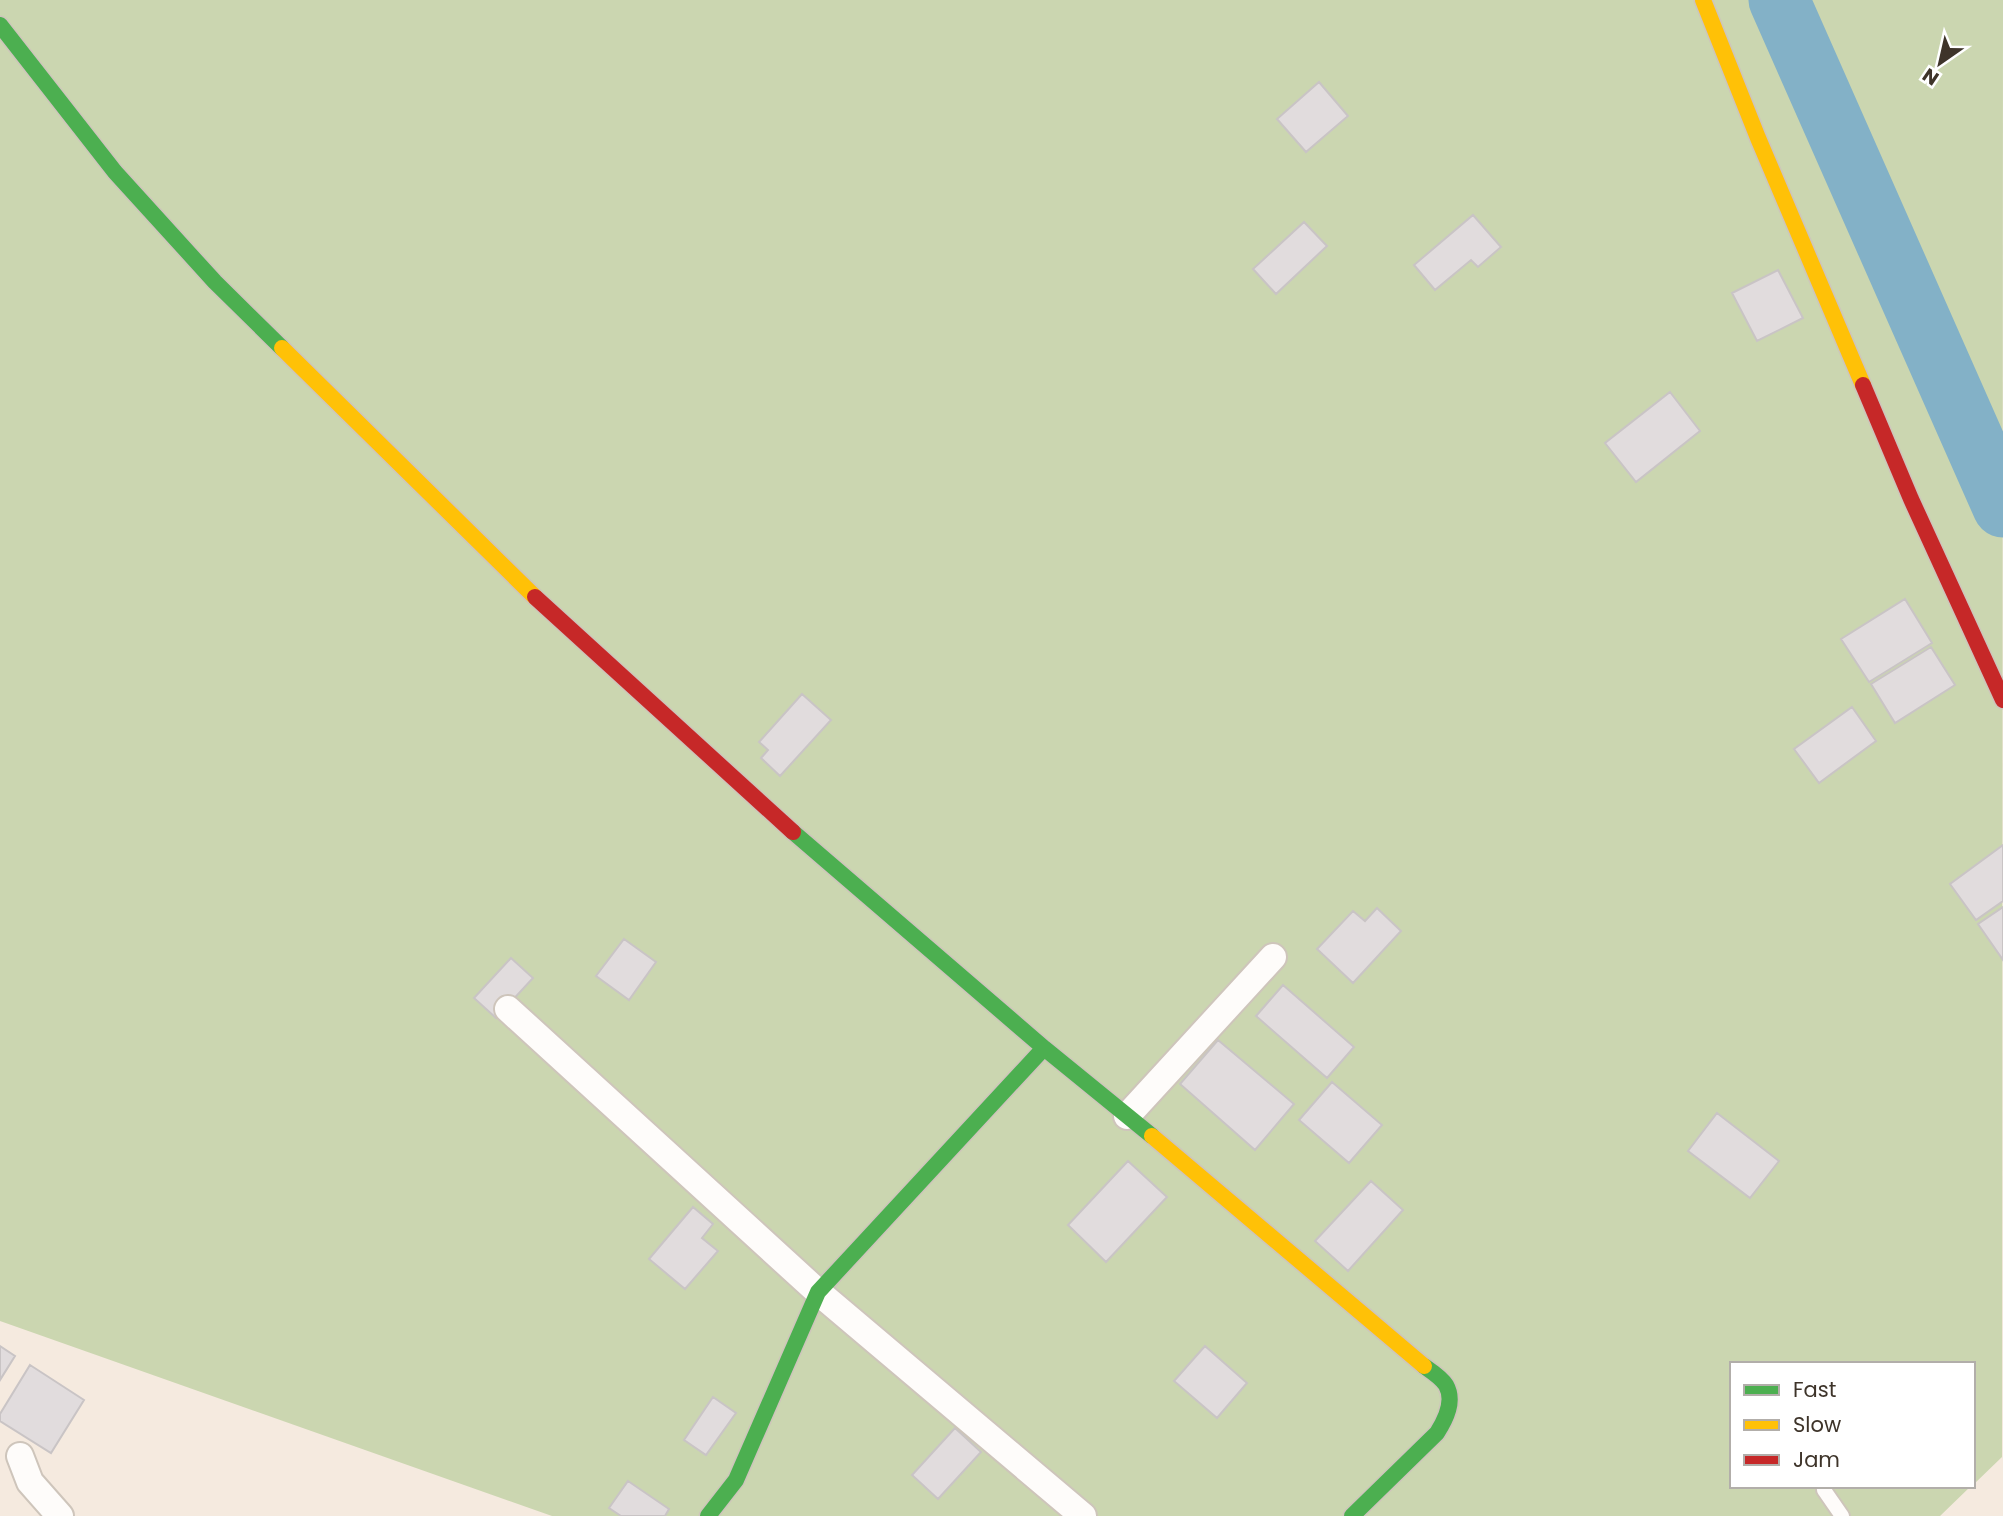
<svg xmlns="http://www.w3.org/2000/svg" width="2003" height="1516" font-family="Poppins,sans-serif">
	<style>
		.green { fill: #cbd6b0 }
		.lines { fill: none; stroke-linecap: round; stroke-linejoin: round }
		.river { stroke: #83b1c7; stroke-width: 61 }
		.building { fill: #e1dcdd; stroke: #c9c4c5; stroke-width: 2 }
		.lane-casing { stroke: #cec5bb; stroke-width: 18 }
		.street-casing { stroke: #cec5bb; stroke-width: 30 }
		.fast-casing { stroke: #cec5bb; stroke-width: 19 }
		.slow-casing { stroke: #cec5bb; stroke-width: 19 }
		.jam-casing { stroke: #cec5bb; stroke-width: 19 }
		.lane { stroke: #fefcfa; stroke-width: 14 }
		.street { stroke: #fefcfa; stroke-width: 26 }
		.fast { stroke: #4caf50; stroke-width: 16 }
		.slow { stroke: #ffc107; stroke-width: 16 }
		.jam { stroke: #c62828; stroke-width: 16 }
	</style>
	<rect width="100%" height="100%" fill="#f5eadf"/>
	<path class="green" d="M0,0H2003L2002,1457L1973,1485V1364H1732V1486H1971L1940,1516H552L0,1321Z"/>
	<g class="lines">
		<path class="river" d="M1779,0L2003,507"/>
	</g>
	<path class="building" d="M1319,82L1348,116L1306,152L1277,119Z
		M1473,215L1501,247L1478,267L1471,260L1435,290L1414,265Z
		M1304,222L1327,246L1276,294L1253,269Z
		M1778,270L1803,318L1757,341L1732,293Z
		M1670,392L1700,431L1636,482L1605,443Z
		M1905,599L1932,643L1869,682L1841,639Z
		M1931,647L1955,685L1895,723L1871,684Z
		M802,694L831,720L780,776L761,758L768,750L759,742Z
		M1852,707L1876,741L1819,783L1794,749Z
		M2003,845V901L1976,920L1950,884Z
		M2003,907V960L1978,924Z
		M1377,908L1401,931L1353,983L1317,949L1353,911L1365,921Z
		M624,939L656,962L629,1000L596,976Z
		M511,958L533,978L496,1018L474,998Z
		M1283,985L1354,1047L1327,1078L1256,1016Z
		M1218,1040L1294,1104L1255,1150L1180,1084Z
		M1332,1082L1382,1125L1349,1163L1299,1120Z
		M1717,1113L1779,1161L1750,1198L1688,1151Z
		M1128,1161L1167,1197L1106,1262L1068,1225Z
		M1371,1181L1403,1210L1348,1271L1315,1241Z
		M693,1207L713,1224L702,1238L718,1251L685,1289L649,1259Z
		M0,1346L15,1356L0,1380Z
		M1205,1346L1247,1383L1217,1418L1174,1381Z
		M30,1365L84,1400L51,1453L0,1421V1414Z
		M713,1397L736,1413L706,1455L684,1440Z
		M955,1428L981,1452L938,1499L912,1475Z
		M628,1481L669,1509L665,1516H621L609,1508Z"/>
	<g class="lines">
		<g class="lane-casing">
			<path id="lane" d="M1824,1490L1842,1516"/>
		</g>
		<g class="street-casing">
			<path id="street" d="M508,1009L818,1292L1083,1516
				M1127,1116L1273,957
				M20,1456L30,1482L60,1516"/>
		</g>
		<g class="fast-casing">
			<path id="fast" d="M0,25L115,172L215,282L282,348
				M793,832L1044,1048
				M708,1516L736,1480L818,1292L1044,1048L1152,1136
				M1352,1516L1437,1433C1446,1419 1455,1401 1446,1385C1441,1377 1431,1371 1424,1366"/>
		</g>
		<g class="slow-casing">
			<path id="slow" d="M1703,0L1758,138L1863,385
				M282,348L535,597
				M1152,1136L1424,1366"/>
		</g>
		<g class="jam-casing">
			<path id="jam" d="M1863,385L1911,499L2003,700
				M535,597L793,832"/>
		</g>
		<use href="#lane" class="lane"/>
		<use href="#street" class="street"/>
		<use href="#fast" class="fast"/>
		<use href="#slow" class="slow"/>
		<use href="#jam" class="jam"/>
	</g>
	<rect x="1730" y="1362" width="245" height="126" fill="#ffffff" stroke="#b2aeaa" stroke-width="2"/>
	<rect x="1744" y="1385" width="35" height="10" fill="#4caf50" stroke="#b2aeaa" stroke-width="2"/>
	<text x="1793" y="1397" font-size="21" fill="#3e342a">Fast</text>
	<rect x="1744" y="1420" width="35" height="10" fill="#ffc107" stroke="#b2aeaa" stroke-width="2"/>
	<text x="1793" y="1432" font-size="21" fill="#3e342a">Slow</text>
	<rect x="1744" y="1455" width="35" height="10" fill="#c62828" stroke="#b2aeaa" stroke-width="2"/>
	<text x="1793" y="1467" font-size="21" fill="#3e342a">Jam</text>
	<g transform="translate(1940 63) rotate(214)" stroke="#ffffff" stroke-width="5" paint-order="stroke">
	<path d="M0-5L12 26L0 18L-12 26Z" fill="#3e342a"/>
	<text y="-10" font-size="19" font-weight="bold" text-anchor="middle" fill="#3e342a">N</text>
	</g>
</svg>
